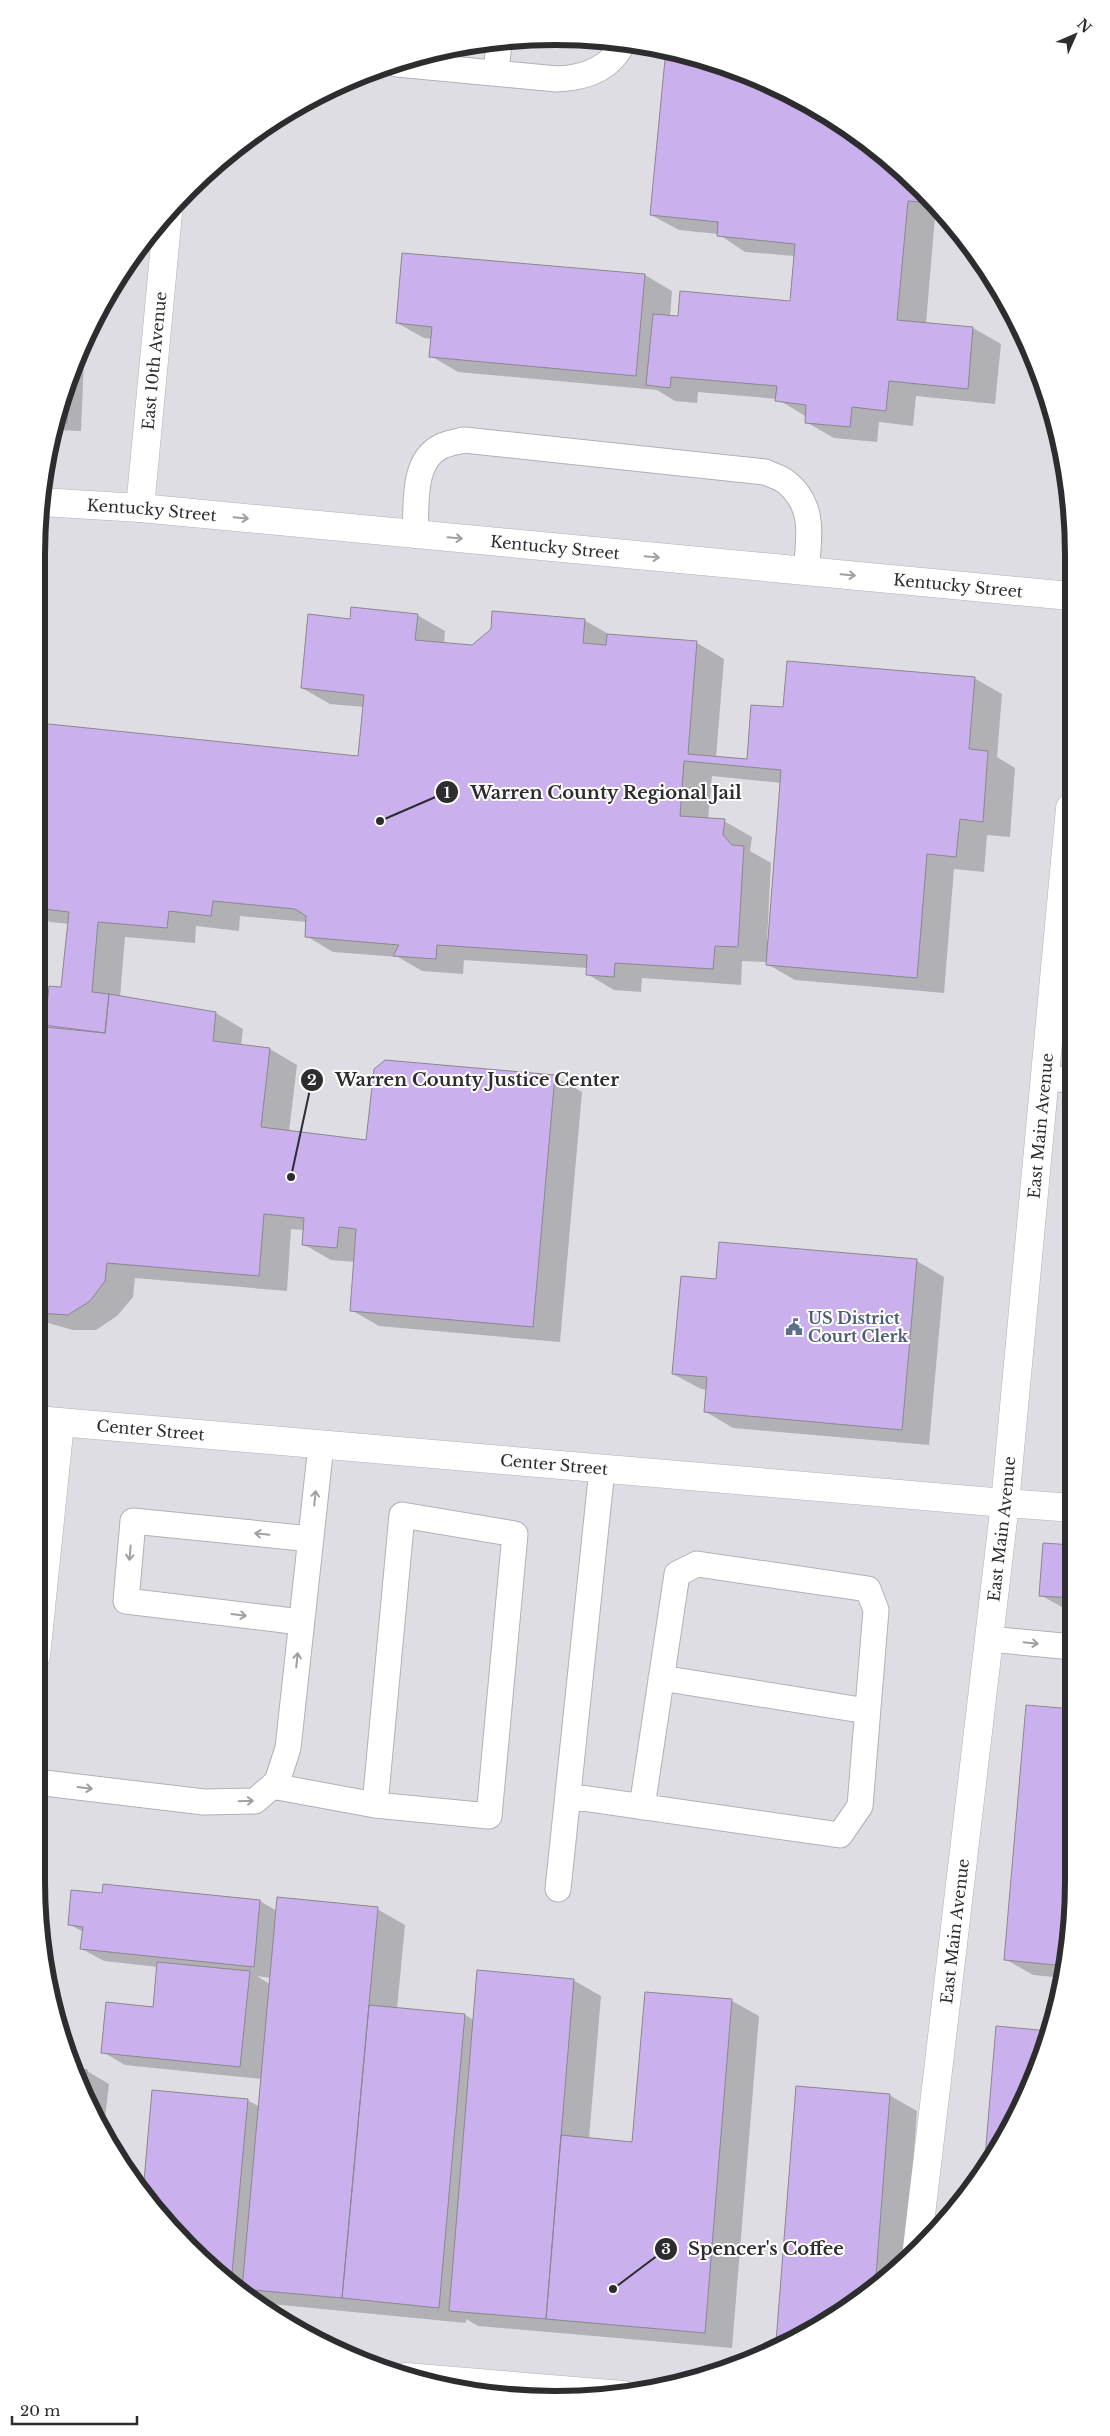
<svg xmlns="http://www.w3.org/2000/svg" width="1110" height="2436" font-family="'Libre Baskerville',serif">
	<style>
		.shadow { fill: #0003; fill-rule: evenodd }
		.building { fill: #cbb0ee; stroke: #8a888d }
		.lines { fill: none; stroke-linecap: round; stroke-linejoin: round }
		.lane-casing { stroke: #b1b1b6; stroke-width: 27 }
		.street-casing { stroke: #b1b1b6; stroke-width: 29 }
		.secondary-casing { stroke: #b1b1b6; stroke-width: 29 }
		.primary-casing { stroke: #b1b1b6; stroke-width: 29 }
		.lane { stroke: #fff; stroke-width: 25 }
		.street { stroke: #fff; stroke-width: 28 }
		.secondary { stroke: #fff; stroke-width: 28 }
		.primary { stroke: #fff; stroke-width: 28 }
		.oneway { stroke: #a0a0a1 }
		.labels { text-anchor: middle; stroke-width: 4; stroke-linejoin: round; paint-order: stroke }
		.street-label { font-size: 16px; fill: #2d2d2f; stroke: #fff }
		.service-label { font-size: 16px; font-weight: bold; fill: #4e5e75; stroke: #fff; text-anchor: start }
		.rim { fill: none; stroke: #2d2d2f; stroke-width: 6 }
		.leader { fill: none; stroke: #2d2d2f; stroke-width: 2 }
		.callout-dot { fill: #2d2d2f; stroke: #fff; stroke-width: 2 }
		.mark-label { font-size: 15px; text-anchor: middle; font-weight: bold; fill: #fff }
		.callout-label { font-size: 18px; text-anchor: middle; font-weight: bold; fill: #2d2d2f; stroke: #fff; stroke-width: 4; stroke-linejoin: round; paint-order: stroke }
	</style>
	<rect width="100%" height="100%" fill="#dddde3"/>
	<path class="shadow" d="M667,49L753,76L871,143L944,216H935L926,324L973,328L1001,344L995,404L916,396L913,426L879,422L877,442L834,438L806,422L807,417L777,399L698,392L697,403L675,401L657,390L458,372L431,356L432,339L424,338L397,323L645,275L672,291L670,317L680,318L791,302L795,256L745,252L718,234L679,230L651,215Z
		M76,355L84,360L81,431L54,430Z
		M417,615L445,631L444,644L472,646L584,620L612,636L697,643L724,659L716,758L748,761L785,709L974,678L1002,694L997,757L1015,768L1010,837L987,835L984,872L954,869L944,993L795,980L767,964V962L742,961L741,985L642,978L641,992L614,990L587,974V968L464,960L463,974L422,971L398,957L333,952L306,936L307,922L240,916L239,931L196,926L195,943L125,937L120,998L216,1013L243,1029L241,1046L270,1049L297,1065L289,1132L367,1141L554,1076L582,1092L560,1342L379,1326L351,1310L355,1262L331,1260L303,1244L304,1230L291,1229L287,1291L135,1278L133,1297L117,1316L96,1330H73L48,1323L36,1317V1025L46,1028L63,988L69,924L50,922L36,914V762L359,757L364,707L330,704L302,688L351,620ZM712,776L782,783L769,942L767,941L771,863L750,851L752,837L724,821L708,819Z
		M917,1261L944,1277L929,1445L733,1428L706,1412L707,1390L701,1389L673,1374L717,1280Z
		M1073,1546V1608L1062,1607L1040,1595Z
		M1028,1706L1073,1711L1074,1881L1064,1978L1033,1975L1005,1959Z
		M104,1886L260,1901L277,1911L377,1909L405,1925L397,2009L465,2015L474,2020L573,1980L601,1996L589,2139L634,2143L732,2001L759,2016L732,2348L478,2326L466,2319V2323L271,2304L253,2293L252,2299L213,2271L165,2223L144,2194L153,2091L247,2100L260,2107L262,2079L125,2065L103,2052L154,2008L158,1967L104,1961L82,1949L83,1932L69,1924L104,1894ZM257,1976L271,1978V1985Z
		M997,2027L1049,2032L1034,2079L1004,2141Z
		M74,2070L87,2071L109,2084L103,2135Z
		M889,2095L917,2111L906,2260L871,2292L814,2330L783,2345L777,2342Z"/>
	<path class="building" d="M666,49L753,76L871,143L930,203L908,201L897,320L973,327L968,389L889,381L886,411L852,407L850,427L805,423L806,405L775,401L777,386L671,377L670,388L646,385L653,314L678,316L680,291L790,301L795,244L717,236L718,222L650,215Z
		M402,253L645,274L636,376L429,357L432,327L396,323Z
		M68,382L67,423L56,422Z
		M351,607L418,614L415,640L472,645L491,629L492,611L585,619L583,643L606,645L607,634L697,641L688,754L747,759L751,705L783,707L787,661L975,677L969,749L988,751L983,822L960,819L956,857L927,854L917,978L766,965L781,770L684,761L680,816L725,819L723,835L732,845L744,846L738,947L715,946L713,969L615,963L614,977L586,975L587,955L437,945L436,959L393,956L399,945L305,937L306,916L295,909L213,901L211,916L169,911L167,928L98,922L92,992L109,994L105,1033L45,1027L49,986L61,987L69,912L36,908V749L39,723L358,756L364,695L301,688L308,614L350,619Z
		M109,994L216,1012L213,1041L270,1048L261,1127L366,1140L374,1069L385,1060L555,1075L533,1327L350,1311L356,1229L339,1227L337,1248L302,1245L304,1218L264,1214L259,1276L107,1263L105,1281L90,1301L68,1315L36,1313V1024L105,1033Z
		M719,1242L917,1259L902,1430L704,1412L707,1377L672,1374L681,1276L716,1279Z
		M1043,1543L1073,1545V1598L1039,1596Z
		M1026,1705L1073,1709L1074,1881L1065,1966L1004,1960Z
		M103,1884L260,1900L254,1967L80,1949L83,1927L68,1925L71,1890L102,1893Z
		M277,1897L378,1907L342,2298L242,2289Z
		M157,1962L250,1971L240,2067L101,2053L106,2002L153,2007Z
		M477,1970L574,1979L546,2319L449,2311Z
		M645,1992L732,1999L705,2333L546,2319L561,2135L632,2142Z
		M369,2005L465,2014L439,2308L342,2298Z
		M996,2026L1049,2031L1034,2079L1004,2141L984,2169Z
		M73,2068L87,2070L85,2094Z
		M796,2086L890,2094L875,2289L814,2330L786,2343L776,2342Z
		M152,2090L248,2099L231,2284L213,2271L165,2223L143,2192Z"/>
	<g class="lines">
		<g class="lane-casing">
			<path id="lane" d="M397,64L557,79C584,78 610,70 623,43
				M496,73L499,42
				M415,535C417,508 411,462 440,447C447,443 456,442 464,440L765,472C771,475 780,477 786,482C816,506 809,538 806,571
				M1045,1078L1071,1080
				M402,1515L515,1534L489,1816L375,1805Z
				M301,1622L126,1601L133,1521L311,1539
				M989,1639L1073,1647
				M661,1678L867,1711
				M36,1782L204,1802L255,1801L277,1782L288,1748L321,1445
				M272,1786L375,1805
				M568,1796L840,1835L860,1806L876,1610L868,1589L697,1564L677,1574L642,1807
				M558,1889L602,1469"/>
		</g>
		<g class="street-casing">
			<g id="street">
				<path id="s1" d="M140,508L168,213"/>
				<path d="M1005,1503L1073,1508"/>
				<path d="M36,1656L60,1423"/>
			</g>
		</g>
		<g class="secondary-casing">
			<g id="secondary">
				<path id="s2" d="M36,1420L1005,1503"/>
				<path id="s3" d="M917,2249L1005,1503L1070,808"/>
				<path d="M406,2377L623,2395"/>
			</g>
		</g>
		<g class="primary-casing">
			<g id="primary">
				<path id="s4" d="M41,502L140,508L1070,596"/>
			</g>
		</g>
		<use href="#lane" class="lane"/>
		<use href="#street" class="street"/>
		<use href="#secondary" class="secondary"/>
		<use href="#primary" class="primary"/>
	</g>
	<defs><path id="oneway-shaft" d="M-6 0H5M1.5-3L5.5 0L1.5 3" fill="none" stroke-width="1.6" stroke-linecap="round" stroke-linejoin="round" transform="scale(1.25)"/></defs>
	<g class="oneway">
		<use href="#oneway-shaft" transform="translate(241 518) rotate(5)"/>
		<use href="#oneway-shaft" transform="translate(455 538) rotate(5)"/>
		<use href="#oneway-shaft" transform="translate(652 557) rotate(5)"/>
		<use href="#oneway-shaft" transform="translate(848 575) rotate(5)"/>
		<use href="#oneway-shaft" transform="translate(315 1498) rotate(-84)"/>
		<use href="#oneway-shaft" transform="translate(262 1534) rotate(-174)"/>
		<use href="#oneway-shaft" transform="translate(130 1553) rotate(95)"/>
		<use href="#oneway-shaft" transform="translate(239 1615) rotate(7)"/>
		<use href="#oneway-shaft" transform="translate(1031 1643) rotate(6)"/>
		<use href="#oneway-shaft" transform="translate(297 1660) rotate(-84)"/>
		<use href="#oneway-shaft" transform="translate(85 1788) rotate(7)"/>
		<use href="#oneway-shaft" transform="translate(246 1801) rotate(-2)"/>
	</g>
	<defs>
		<g id="civic-bare" transform="scale(1.35)"><path d="M-.6-6.5H3V-4.5H.6V-3L4-1V1h2V6H-6V1h2V-1L-.6-3ZM-1.2 2.5V6h2.4V2.5Z" fill="#5c6f8a" stroke="#fff" stroke-width="2.5" paint-order="stroke"/></g>
	</defs>
	<g fill-rule="evenodd">
		<use href="#civic-bare" x="794" y="1327"/>
	</g>
	<g class="labels">
		<g class="street-label">
			<text dy="6" stroke="none"><textPath href="#s1" startOffset="148">East 10th Avenue</textPath></text>
			<text dy="6" stroke="none"><textPath href="#s4" startOffset="111">Kentucky Street</textPath></text>
			<text dy="6" stroke="none"><textPath href="#s4" startOffset="516">Kentucky Street</textPath></text>
			<text dy="6" stroke="none"><textPath href="#s4" startOffset="921">Kentucky Street</textPath></text>
			<text dy="6" stroke="none"><textPath href="#s3" startOffset="1130">East Main Avenue</textPath></text>
			<text dy="6" stroke="none"><textPath href="#s2" startOffset="115">Center Street</textPath></text>
			<text dy="6" stroke="none"><textPath href="#s2" startOffset="520">Center Street</textPath></text>
			<text dy="6" stroke="none"><textPath href="#s3" startOffset="725">East Main Avenue</textPath></text>
			<text dy="6" stroke="none"><textPath href="#s3" startOffset="320">East Main Avenue</textPath></text>
		</g>
		<g class="service-label">
			<text x="808" y="1324">US District<tspan x="808" dy="18">Court Clerk</tspan></text>
		</g>
	</g>
	<path d="M0 0H1110V2436H0ZM555 45H555A510 510 0 0 1 1065 555V1881A510 510 0 0 1 555 2391H555A510 510 0 0 1 45 1881V555A510 510 0 0 1 555 45Z" fill="#fff" fill-rule="evenodd"/>
	<path class="rim" d="M555 45H555A510 510 0 0 1 1065 555V1881A510 510 0 0 1 555 2391H555A510 510 0 0 1 45 1881V555A510 510 0 0 1 555 45Z"/>
	<path class="leader" d="M380 821L447 792M291 1177L312 1080M613 2289L666 2249"/>
	<g class="callout-dot">
		<circle cx="380" cy="821" r="5"/>
		<circle cx="291" cy="1177" r="5"/>
		<circle cx="613" cy="2289" r="5"/>
		<circle cx="447" cy="792" r="12"/>
		<circle cx="312" cy="1080" r="12"/>
		<circle cx="666" cy="2249" r="12"/>
	</g>
	<g class="mark-label">
		<text x="447" y="798">1</text>
		<text x="312" y="1085">2</text>
		<text x="666" y="2254">3</text>
	</g>
	<g class="callout-label">
		<text x="606" y="799">Warren County Regional Jail</text>
		<text x="477" y="1086">Warren County Justice Center</text>
		<text x="766" y="2255">Spencer's Coffee</text>
	</g>
	<g transform="translate(1075 35) rotate(45)" stroke="#ffffff" stroke-width="4" paint-order="stroke">
	<path d="M0-4L9 19L0 12L-9 19Z" fill="#2d2d2f"/>
	<text y="-8" font-size="14" font-weight="bold" text-anchor="middle" fill="#2d2d2f">N</text>
	</g>
	<path d="M12 2416v8h125v-8" fill="none" stroke="#2d2d2f" stroke-width="2.5"/>
	<text x="20" y="2416" font-size="15" fill="#2d2d2f" stroke="#ffffff" stroke-width="4" paint-order="stroke">20 m</text>
</svg>
